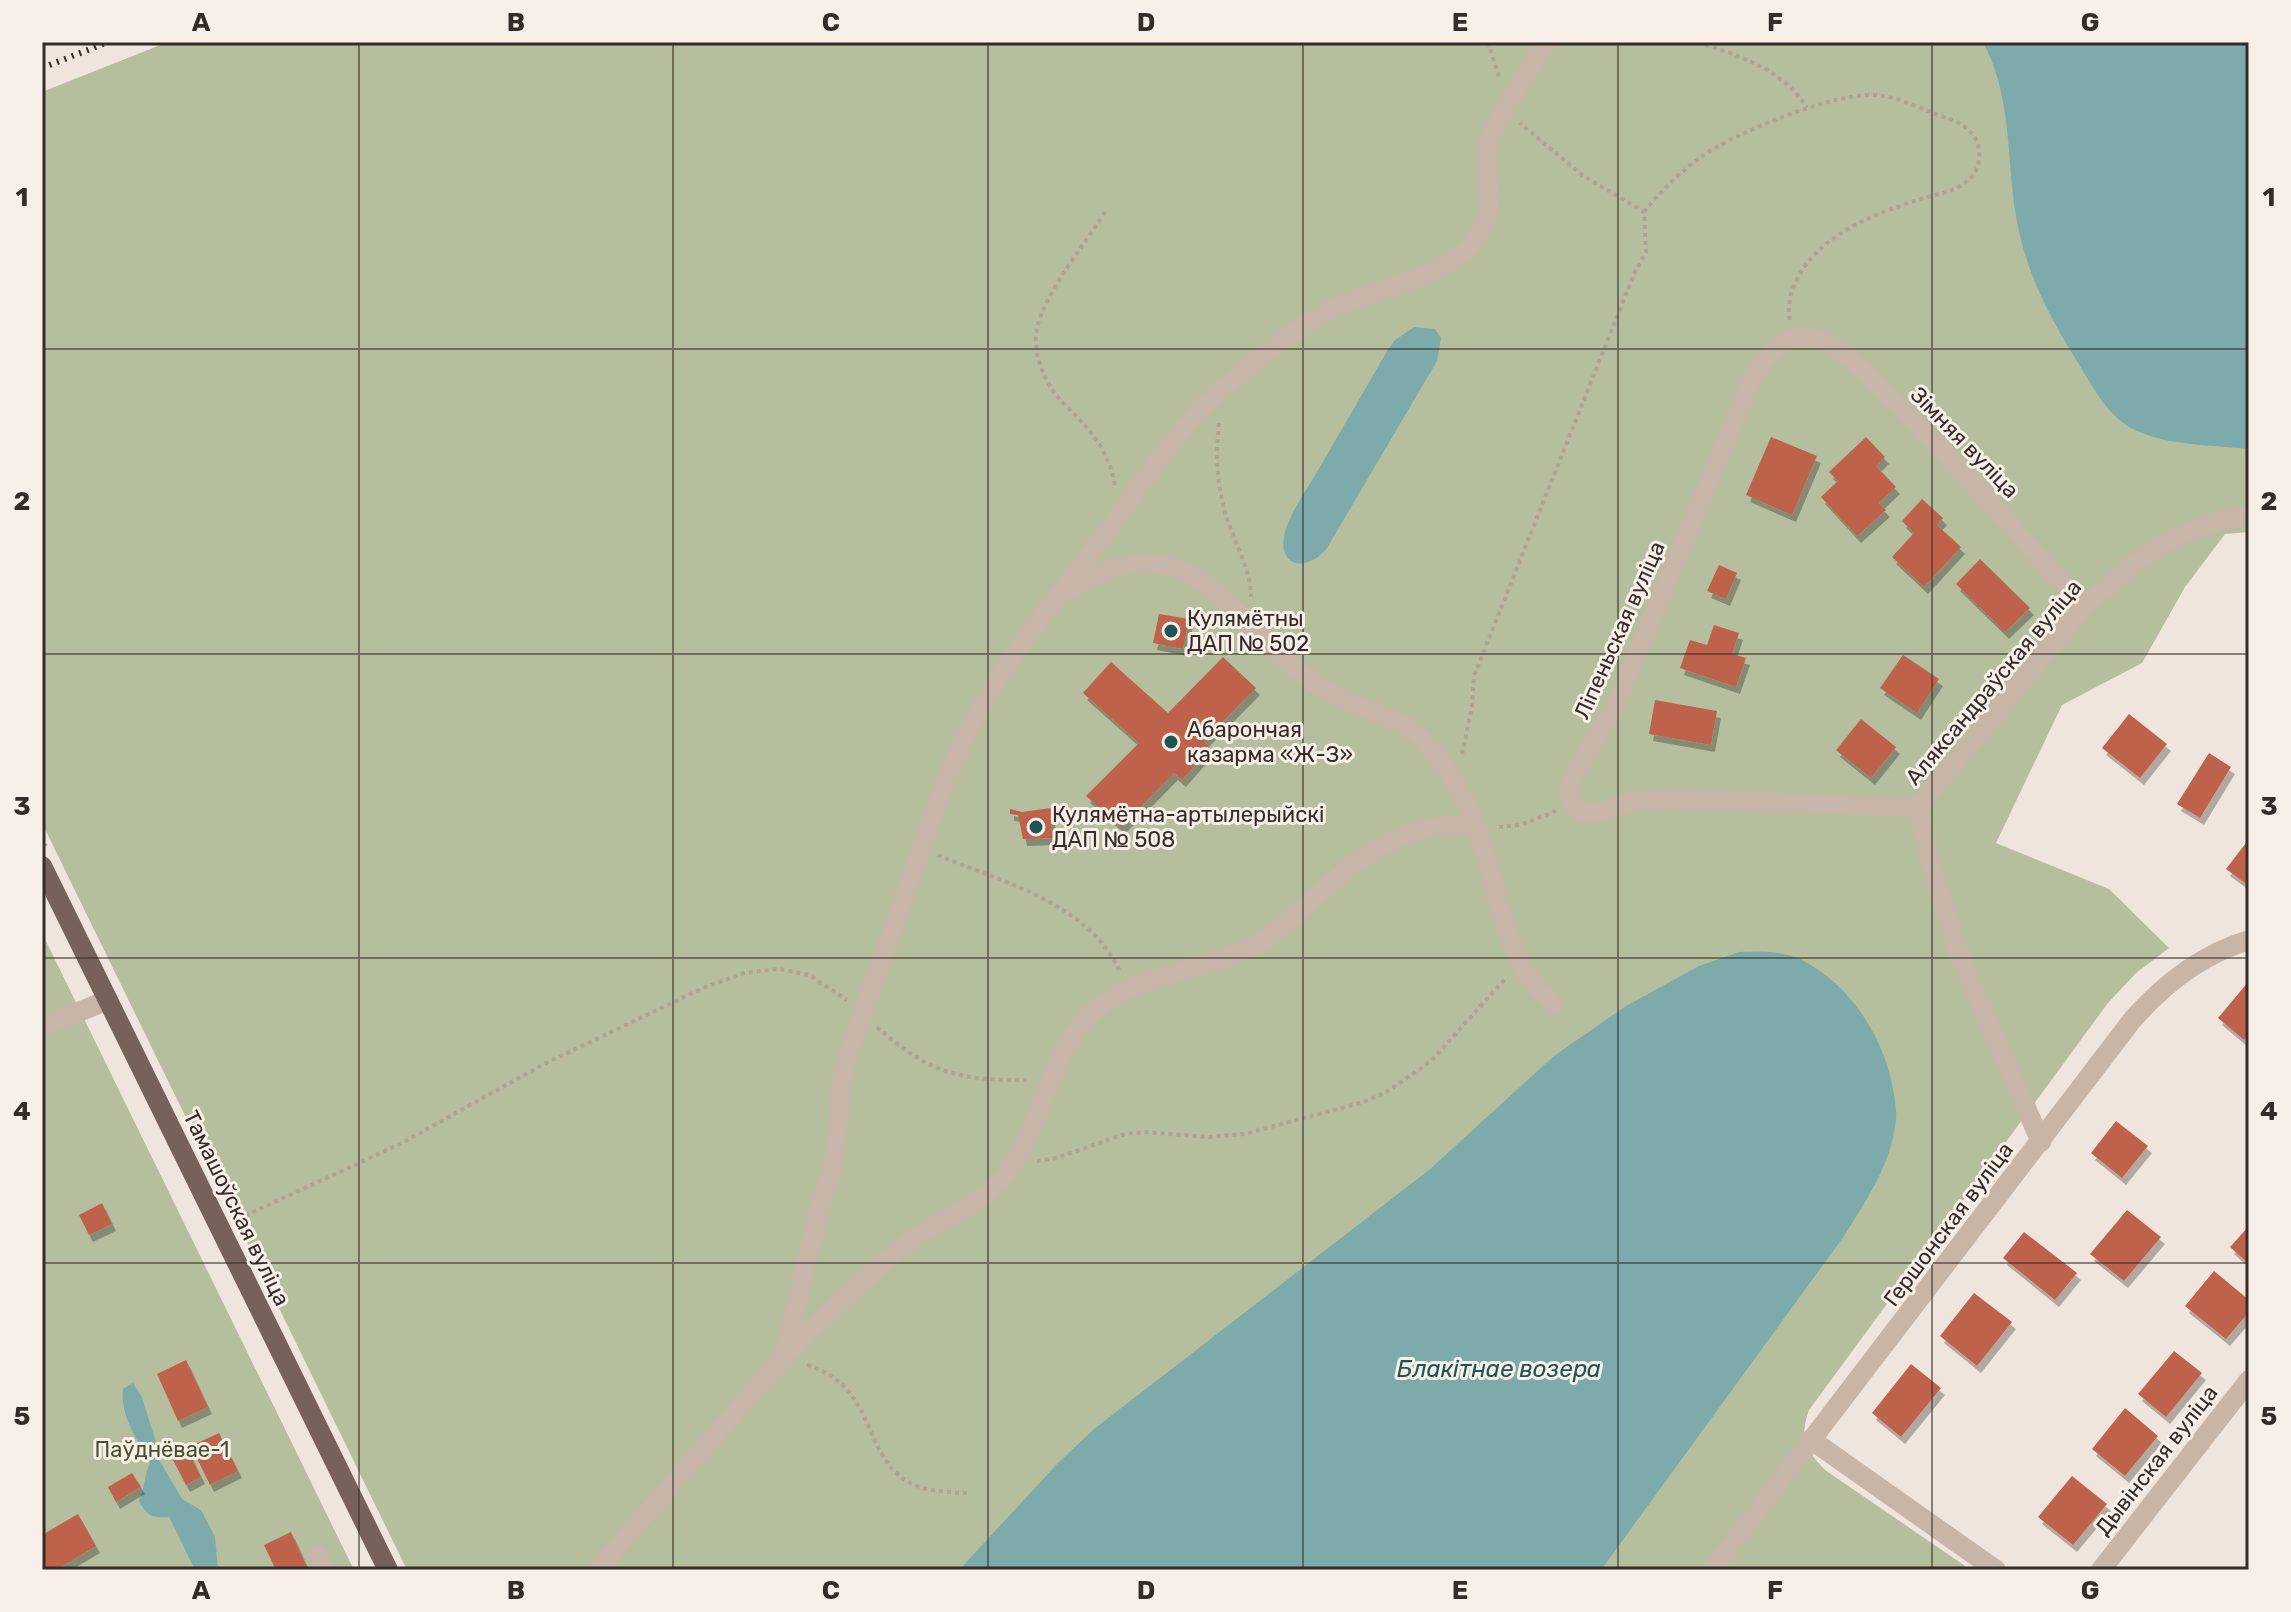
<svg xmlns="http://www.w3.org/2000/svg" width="2291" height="1612" font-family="Rubik,sans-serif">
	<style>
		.green { fill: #b5be9d }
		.water { fill: #7dabab }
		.building { fill: #be624c; filter: url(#shadow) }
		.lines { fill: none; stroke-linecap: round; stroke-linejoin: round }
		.path { stroke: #b39f93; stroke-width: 4; stroke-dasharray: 4 4; stroke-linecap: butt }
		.minor { stroke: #c7b5a8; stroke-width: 20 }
		.major { stroke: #76625a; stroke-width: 20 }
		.rail { stroke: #352b28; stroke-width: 6; stroke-dasharray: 2 6; stroke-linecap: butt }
		.grid { fill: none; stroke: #352b28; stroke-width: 2; stroke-opacity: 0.55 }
		.poi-dot { fill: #205354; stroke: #f8f0e8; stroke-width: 3 }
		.labels { text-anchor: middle; stroke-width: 6; stroke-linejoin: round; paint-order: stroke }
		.street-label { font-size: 22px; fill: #352b28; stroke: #f8f0e8 }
		.poi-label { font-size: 22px; fill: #352b28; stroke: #f8f0e8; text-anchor: start }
		.park-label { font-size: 22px; fill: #46512d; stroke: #f8f0e8 }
		.water-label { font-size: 24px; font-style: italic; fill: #205354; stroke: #f8f0e8 }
		.neatline { fill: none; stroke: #352b28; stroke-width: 3 }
		.grid-label { font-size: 26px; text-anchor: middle; font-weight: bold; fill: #352b28 }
	</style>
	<defs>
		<filter id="shadow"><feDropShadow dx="4" dy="7" stdDeviation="0" flood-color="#0004"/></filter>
	</defs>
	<rect width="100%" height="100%" fill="#f0e5dc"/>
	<path class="green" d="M168,42H2249V532L2225,534L2185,587L2142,663L2062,705L1996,843L2109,889L2169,948L2136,973L2108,1003L1809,1410C1799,1436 1806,1451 1825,1470L1971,1570H407L42,823V92Z
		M42,933L354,1570H42Z"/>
	<path class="water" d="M1983,42H2249V449C2212,445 2169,446 2135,430C2109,418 2094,389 2080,366C2047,313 2022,266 2014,203C2007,148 2010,92 1983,42Z
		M1414,327L1435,329L1441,338L1437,361L1327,548C1307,573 1276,568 1285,532C1291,511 1306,491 1317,472C1340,432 1363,393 1386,353L1394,341Z
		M1739,952C1759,952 1781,950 1800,959C1851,984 1886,1040 1894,1095C1895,1103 1897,1112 1896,1119C1892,1163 1867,1199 1844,1236L1601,1570H959L1058,1463L1094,1429L1429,1170L1554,1056L1626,1006L1699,966Z
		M133,1383L142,1397L155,1439L158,1458L182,1499L201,1510L215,1537L218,1570H195L169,1517C152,1518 148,1517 139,1501C145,1488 144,1475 150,1463C137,1439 120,1416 123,1389Z"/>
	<path class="building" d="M1771,437L1817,456L1792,515L1746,495Z
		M1866,437L1885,457L1876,466L1896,487L1879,503L1886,510L1857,536L1821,497L1838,481L1829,472Z
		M1922,499L1943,518L1937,525L1961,547L1924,587L1892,557L1914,533L1902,521Z
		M1980,559L2030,608L2005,632L1956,584Z
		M1719,565L1737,573L1726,599L1707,591Z
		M1159,614L1189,619L1183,649L1153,643Z
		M1714,625L1739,633L1732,654L1746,658L1736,687L1680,668L1690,640L1707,645Z
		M1903,655L1939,679L1917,713L1880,688Z
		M1223,657L1256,688L1204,741L1210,748L1182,780L1174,773L1121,827L1086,796L1139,743L1083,693L1111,662L1168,713Z
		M1655,700L1717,711L1711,745L1649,734Z
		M2129,714L2167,744L2140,778L2102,748Z
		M1861,719L1896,747L1871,778L1836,750Z
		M2209,753L2231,767L2200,818L2177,804Z
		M1051,808L1052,838L1023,839L1018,815L1010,814V809L1022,812Z
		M2249,839V886L2226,869Z
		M2249,981V1033L2244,1040L2218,1018Z
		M2116,1121L2148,1146L2122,1178L2091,1153Z
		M102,1203L112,1224L89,1235L79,1215Z
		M2127,1210L2161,1237L2124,1281L2090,1254Z
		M2249,1226V1264L2230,1247Z
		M2024,1232L2077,1273L2055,1300L2003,1258Z
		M2214,1271L2249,1300V1312L2226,1339L2185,1306Z
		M1974,1293L2012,1322L1977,1366L1940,1336Z
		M2174,1351L2202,1373L2166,1417L2138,1394Z
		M186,1360L208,1407L178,1421L157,1374Z
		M1911,1364L1941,1388L1901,1437L1872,1413Z
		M2125,1408L2158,1436L2125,1476L2092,1449Z
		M219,1433L238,1471L210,1485L191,1446Z
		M187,1448L201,1477L186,1485L171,1456Z
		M132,1473L141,1487L116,1502L108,1487Z
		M2072,1476L2107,1504L2073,1545L2038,1517Z
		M78,1514L96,1546L56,1570H46L42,1563V1535Z
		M291,1532L307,1567L300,1570H276L264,1545Z"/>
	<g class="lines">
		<path class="path" d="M1488,42L1499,77
			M1698,42C1739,56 1783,69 1807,108
			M1105,212C1085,244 1048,289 1038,324C1030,350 1045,385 1064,404C1090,429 1109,450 1115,486
			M1644,212C1658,194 1682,170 1701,157C1737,132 1841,88 1883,96C1901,99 1919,107 1935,114C1955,121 1975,126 1979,150C1981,162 1976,175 1966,182C1954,192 1936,194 1921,199C1877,213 1830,230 1803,269C1793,284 1786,303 1790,321
			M1219,423C1215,458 1217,491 1229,524C1237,548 1251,571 1251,597
			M1462,754L1472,706L1474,676L1634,274L1646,252L1644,212L1582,175L1520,123
			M1499,827L1520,825L1556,811
			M42,837L46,846
			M938,855C1003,883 1088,902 1120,972
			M877,1027C930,1074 960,1081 1030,1080
			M1037,1161L1056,1158L1125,1134L1144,1132L1209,1137L1244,1134L1364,1102L1388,1091L1431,1061L1506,978
			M238,1219L402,1143L544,1064L703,988L744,973L779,969L809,975L847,1000
			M807,1365C882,1388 858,1462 917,1486C933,1492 951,1492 967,1493"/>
		<path class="minor" d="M1069,591C1198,507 1233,634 1325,690C1372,718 1406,710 1441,761C1455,781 1467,803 1476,825C1495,875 1498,927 1526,973C1533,985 1545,995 1554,1005
			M1918,807L1673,799L1634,801L1603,812L1582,813C1569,803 1567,792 1572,777L1613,711L1748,388C1760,362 1782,329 1816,339C1846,348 1870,379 1892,400C1959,466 2021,537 2084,607
			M42,1027L108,1000
			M2041,1142L1959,955L1932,868L1918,807L2084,607C2135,560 2178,524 2249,516
			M783,1358L819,1211L834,1163L841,1090L846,1060C868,999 890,938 911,877C929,825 946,774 971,726C1007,655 1062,592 1109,529C1145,479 1180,424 1228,384C1259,358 1292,331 1328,311C1372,287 1448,280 1477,238C1501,204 1478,168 1490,138C1504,106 1528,72 1546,42
			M1813,1441L1996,1570
			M317,1555L324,1570
			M597,1570C639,1522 682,1473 724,1425C761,1383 798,1340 840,1302C864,1281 887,1258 913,1239C942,1218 979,1207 1002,1179C1042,1131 1046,1059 1090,1015C1134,972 1203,973 1255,945C1280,932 1296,914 1316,896C1342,872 1372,848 1405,835C1428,825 1452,825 1476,826
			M1712,1570L2133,1019C2165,983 2202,954 2249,940
			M2101,1570L2249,1380"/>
		<path class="major" d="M42,866L388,1570"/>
		<path class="rail" d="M42,68L108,42"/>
	</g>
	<path class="grid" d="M359,42V1570M673,42V1570M988,42V1570M1303,42V1570M1618,42V1570M1932,42V1570M42,349H2249M42,654H2249M42,958H2249M42,1263H2249"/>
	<g class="poi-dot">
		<circle cx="1171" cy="631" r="8"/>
		<circle cx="1171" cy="742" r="8"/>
		<circle cx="1036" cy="827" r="8"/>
	</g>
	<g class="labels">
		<g class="street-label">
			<text transform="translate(1965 442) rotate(46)" y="8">Зімняя вуліца</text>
			<text transform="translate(1619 630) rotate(-66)" y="8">Ліпеньская вуліца</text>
			<text transform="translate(1993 682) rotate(-50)" y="8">Аляксандраўская вуліца</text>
			<text transform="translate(237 1208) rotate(64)" y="8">Тамашоўская вуліца</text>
			<text transform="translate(1948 1224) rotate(-53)" y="8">Гершонская вуліца</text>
			<text transform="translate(2156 1460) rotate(-52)" y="8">Дывінская вуліца</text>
		</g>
		<g class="poi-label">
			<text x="1187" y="626">Кулямётны<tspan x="1187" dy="25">ДАП № 502</tspan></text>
			<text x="1187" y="737">Абарончая<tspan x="1187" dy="25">казарма «Ж-З»</tspan></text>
			<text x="1052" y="822">Кулямётна-артылерыйскі<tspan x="1052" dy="25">ДАП № 508</tspan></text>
		</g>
		<g class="park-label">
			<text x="162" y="1457">Паўднёвае-1</text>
		</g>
		<g class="water-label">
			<text x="1499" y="1377">Блакітнае возера</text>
		</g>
	</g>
	<rect width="2291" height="1612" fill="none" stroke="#f8f0e8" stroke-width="88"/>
	<rect x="44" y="44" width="2203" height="1524" class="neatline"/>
	<g class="grid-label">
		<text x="201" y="31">A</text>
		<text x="516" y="31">B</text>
		<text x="831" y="31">C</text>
		<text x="1146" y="31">D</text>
		<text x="1460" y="31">E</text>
		<text x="1775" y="31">F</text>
		<text x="2090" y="31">G</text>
		<text x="22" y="206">1</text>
		<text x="2269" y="206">1</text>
		<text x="22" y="510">2</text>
		<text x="2269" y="510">2</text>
		<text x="22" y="815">3</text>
		<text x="2269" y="815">3</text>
		<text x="22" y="1120">4</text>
		<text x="2269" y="1120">4</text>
		<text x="22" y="1425">5</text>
		<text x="2269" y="1425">5</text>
		<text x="201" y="1599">A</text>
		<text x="516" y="1599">B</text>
		<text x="831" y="1599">C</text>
		<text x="1146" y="1599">D</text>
		<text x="1460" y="1599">E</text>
		<text x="1775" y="1599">F</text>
		<text x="2090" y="1599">G</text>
	</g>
</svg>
